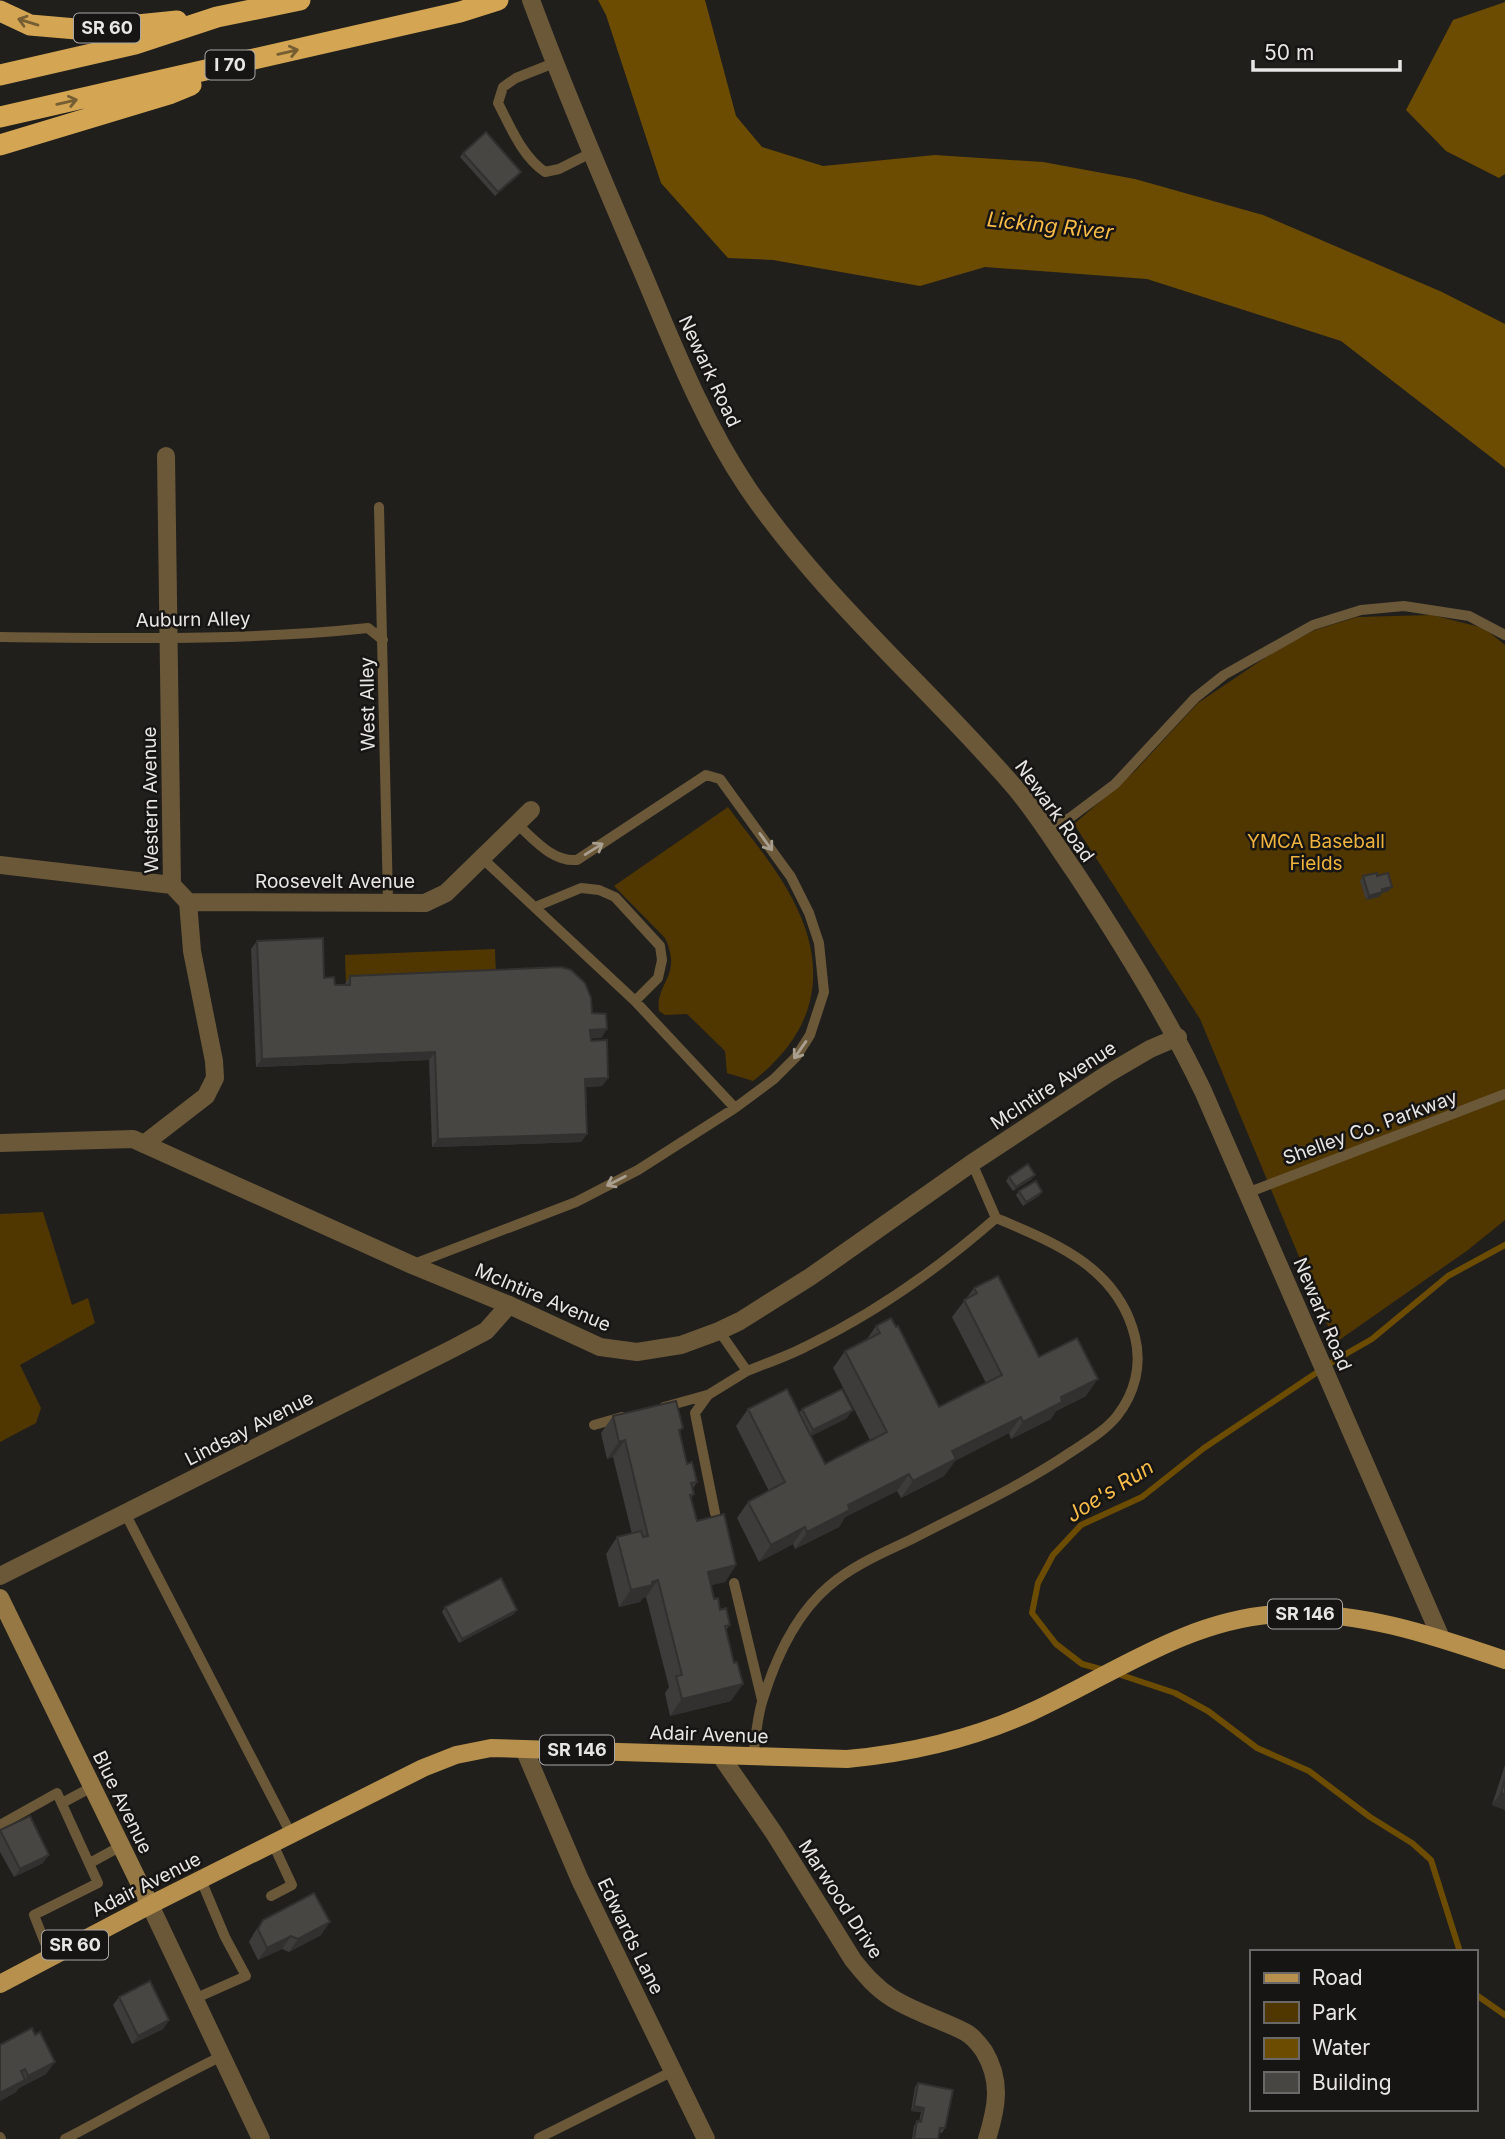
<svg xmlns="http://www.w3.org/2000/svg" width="1505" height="2139" font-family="Inter,sans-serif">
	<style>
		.green { fill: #503700 }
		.water { fill: #6c4c00 }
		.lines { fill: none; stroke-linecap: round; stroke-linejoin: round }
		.stream { stroke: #6c4c00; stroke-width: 6 }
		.service { stroke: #6a5839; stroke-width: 10 }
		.minor { stroke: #6a5839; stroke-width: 18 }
		.tertiary { stroke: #6a5839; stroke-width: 18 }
		.secondary { stroke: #957844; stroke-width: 18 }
		.primary { stroke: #b6904c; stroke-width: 18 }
		.motorway { stroke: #d4a653; stroke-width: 21 }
		.wall { fill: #3e3c3a }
		.shaded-wall { fill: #32312f }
		.building { fill: #484643; stroke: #32312f; stroke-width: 2 }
		.oneway { stroke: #765e33 }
		.oneway2 { stroke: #a99f8f }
		.labels { text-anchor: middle; stroke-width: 5; stroke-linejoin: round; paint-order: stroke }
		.shield { fill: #171513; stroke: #a9a7a6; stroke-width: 2 }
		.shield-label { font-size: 18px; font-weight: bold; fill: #e8e6e5 }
		.street-label { font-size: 19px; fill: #e8e6e5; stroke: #171513 }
		.park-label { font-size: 19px; fill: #eeb33d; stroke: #171513 }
		.water-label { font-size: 21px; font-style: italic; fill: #f8bc49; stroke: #171513 }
	</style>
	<rect width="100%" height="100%" fill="#201f1c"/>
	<path class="green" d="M1432,615L1484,628L1505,645V1220L1468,1250L1335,1343L1200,1019L1074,824L1133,773L1198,703L1278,649L1315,630L1357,617Z
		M728,807C750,837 776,867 793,900C830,971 816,1032 753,1081L727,1073L725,1051L687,1014L665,1015L659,1011C655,983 683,976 665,938L614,886Z
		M495,949L496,978L346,984L345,955Z
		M43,1212L72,1305L88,1298L95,1323L20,1365L41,1408L36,1423L0,1442V1214Z"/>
	<path class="water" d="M598,0H705L736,116L762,147L823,166L935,155L1043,162L1135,179L1263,215L1442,292L1505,324V468L1341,341L1147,279L985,267L920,286L773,260L728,258L661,183L606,15Z
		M1505,2V174L1499,178L1446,151L1406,110L1453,20Z"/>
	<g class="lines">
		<path class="stream" d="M1104,1670L1082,1664L1056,1644L1032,1613L1038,1583L1053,1555L1081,1525L1142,1497L1204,1448L1337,1359L1372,1339L1448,1276L1505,1245
			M1115,1673L1175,1693L1208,1711L1257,1748L1309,1771L1370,1817L1412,1843L1431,1860L1460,1952
			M1475,1994L1505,2015"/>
		<path class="service" d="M554,63L516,78L503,87L498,103C511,128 522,156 545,172L559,169L591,153
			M379,507L388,901
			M0,637C122,638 246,641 368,628L383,640
			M1047,831L1071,817L1115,784L1195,698L1224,675L1313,625L1361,610L1404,606L1469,616L1505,635
			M482,858L635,1001L735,1108
			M535,907L581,888L599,890L615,897L660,946L662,960L658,978L635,1001
			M1247,1193L1505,1094
			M414,1264L576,1202L638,1170L735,1108L774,1079L796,1057L810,1035L824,992L819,943L809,913L791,877L720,779L706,775L577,860C552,862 534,839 517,824
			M719,1331L747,1371C767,1363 788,1356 807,1346C875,1313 939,1268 996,1218L972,1163
			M664,1407L707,1395
			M594,1425L622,1417
			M125,1513L291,1834
			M715,1513L695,1413L708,1395L747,1371
			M734,1583L762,1700
			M753,1756C756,1738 757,1716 763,1699C776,1657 796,1614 829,1586C853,1565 885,1552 912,1539C966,1511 1021,1486 1071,1452C1086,1442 1105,1431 1117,1416C1135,1393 1142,1365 1135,1337C1118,1267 1055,1243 996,1218
			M62,1803L92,1787
			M0,1825L57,1793L98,1883L34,1915L51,1958
			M90,1863L121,1846
			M271,1896L292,1885L273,1844
			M194,1999L246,1976L225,1937L201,1880
			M0,2137L1,2139
			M539,2138L673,2071
			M65,2139C117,2112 168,2082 222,2056"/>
		<path class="minor" d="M0,865L172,885
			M188,902L425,903L446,893L531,810
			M144,1144L206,1096L215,1078L214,1061L192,951L188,902L172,885L166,456
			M0,1576L452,1349L486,1331L509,1305
			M524,1749L580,1880L706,2139
			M720,1755L774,1833L853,1960C865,1975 876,1988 892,1998C914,2012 942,2020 965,2032C973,2036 979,2044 984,2051C1002,2081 997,2107 987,2139"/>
		<path class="tertiary" d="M531,0C565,92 603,181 642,271C673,344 702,420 747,487C821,596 924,683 1011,783C1035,810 1054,842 1075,872C1122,943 1166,1014 1203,1091L1441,1638
			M0,1143L133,1139L412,1265L509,1305L600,1347L637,1352L681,1345L719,1331L740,1321L810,1277L972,1163L1109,1073L1150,1049L1178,1037
			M150,1905L261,2139"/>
		<path class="secondary" d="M0,1598L150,1905"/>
		<path class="primary" d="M0,1984L150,1905L423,1768L456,1755L491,1748L847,1759C911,1753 972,1739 1031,1712C1112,1675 1186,1620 1277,1614C1355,1609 1432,1635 1505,1660"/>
		<path class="motorway" d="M0,11L30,25L88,30L177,21
			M0,75L135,44L217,17L300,0
			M0,117L460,12L498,0
			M0,145L169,94L191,85"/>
	</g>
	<path class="wall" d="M463,153L518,176L495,196L460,157Z
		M1363,876H1377L1389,891L1382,893L1379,897L1366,900L1360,881Z
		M257,941L324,978L335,985H344L350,976L592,1013L607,1029L601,1038H591V1041L608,1078L602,1086L586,1087L587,1134L581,1142L432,1147L429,1060L256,1067L251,949Z
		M1009,1177L1032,1179L1013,1191L1006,1181Z
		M1019,1191L1042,1192L1039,1196L1023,1206L1016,1195Z
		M974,1288L1039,1357L1086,1396L1056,1411L1051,1419L1011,1439L1009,1433L955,1461L944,1476L901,1498L897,1491L845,1517L839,1527L795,1549L793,1544L759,1562L737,1518L748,1502L769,1491L736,1426L748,1409L799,1413L802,1409L847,1418L811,1436L825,1464L870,1440L833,1368L845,1351L867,1339L876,1326L939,1407L986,1383L952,1317Z
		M613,1416L683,1428L679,1433L687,1464L697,1482L693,1488L694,1494L691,1498L697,1521L736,1565L725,1582L711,1585L714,1599L730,1625L726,1630L731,1701L670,1716L665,1693L669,1687L646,1597L643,1598L640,1602L619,1607L606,1554L617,1537L632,1534L613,1457L607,1459L601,1433Z
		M445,1607L514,1614L459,1643L442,1612Z
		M1505,1765V1810L1492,1805Z
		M0,1830L43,1863L14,1877L0,1852Z
		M263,1920L321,1935L289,1952L282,1949L258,1960L249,1942L254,1933Z
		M119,1997L169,2020L163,2029L132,2044L113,2005Z
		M0,2045L46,2074L19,2088L16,2092L0,2101Z
		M918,2083L945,2128L942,2133L939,2132L938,2139H912L914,2126L917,2121L919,2122L921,2112L911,2111L915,2087Z"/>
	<path class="shaded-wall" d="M521,172L518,176L495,196L498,192Z
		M1392,887L1389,891L1382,893L1379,897L1366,900L1369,896L1382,889Z
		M607,1029L601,1038L584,1039L590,1030Z
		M435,1052L429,1060L256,1067L262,1059Z
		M608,1078L602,1086L579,1087L585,1079Z
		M587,1134L581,1142L432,1147L438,1139Z
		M1035,1175L1032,1179L1013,1191L1016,1187Z
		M1042,1192L1039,1196L1023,1206L1026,1202Z
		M1098,1379L1086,1396L1056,1411L1051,1419L1011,1439L1023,1422L1061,1397Z
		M853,1410L847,1418L807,1438L813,1430Z
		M1021,1417L1009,1433L955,1461L944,1476L901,1498L913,1481L952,1451Z
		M625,1440L613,1457L607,1459L619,1442Z
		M909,1474L897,1491L845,1517L839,1527L795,1549L807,1532L848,1505Z
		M805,1527L793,1544L759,1562L771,1545Z
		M736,1565L725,1582L696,1589L708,1572Z
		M658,1580L646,1597L643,1598L640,1602L619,1607L631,1590Z
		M517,1610L514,1614L459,1643L462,1639Z
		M743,1684L731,1701L670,1716L682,1699Z
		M1501,1793L1505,1794V1810L1492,1805Z
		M49,1855L43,1863L14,1877L20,1869Z
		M330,1922L321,1935L289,1952L298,1939Z
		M291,1936L282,1949L258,1960L267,1948Z
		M169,2020L163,2029L132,2044L138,2036Z
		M55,2062L46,2074L19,2088L28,2076Z
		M25,2080L16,2092L0,2101V2093Z
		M914,2106L924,2108L921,2112L911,2111Z"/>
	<path class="building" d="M486,132L521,172L498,192L463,153Z
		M1377,873V876L1388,873L1392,887L1382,889V892L1369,896L1363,876Z
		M323,938L324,978L334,977L335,985H350V976L561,967L571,970L585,983L591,998L592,1013L606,1014L607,1029L590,1030L591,1041L607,1040L608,1078L585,1079L587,1134L438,1139L435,1052L262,1059L257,941Z
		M1028,1164L1035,1175L1016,1187L1009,1177Z
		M1036,1181L1042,1192L1026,1202L1019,1191Z
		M998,1276L1039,1357L1077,1338L1098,1379L1061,1397L1062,1402L1023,1422L1021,1417L952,1451L956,1459L913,1481L909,1474L848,1505L850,1510L807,1532L805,1527L771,1545L748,1502L785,1482L748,1409L787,1389L825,1464L887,1432L845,1351L880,1333L876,1326L891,1318L896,1327L898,1326L939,1407L1002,1375L964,1300L977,1293L974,1288Z
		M842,1389L853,1410L813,1430L802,1409Z
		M676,1401L683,1428L679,1430L687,1464L692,1462L697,1482L691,1483L694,1494L690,1495L697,1521L724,1514L736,1565L708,1572L714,1599L718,1598L720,1610L726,1608L730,1625L725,1626L734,1663L737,1662L743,1684L682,1699L676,1676L682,1675L658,1580L652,1582V1585L631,1590L617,1537L641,1531L643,1537L648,1536L625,1440L619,1442L613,1416Z
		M501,1578L517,1610L462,1639L445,1607Z
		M1505,1779V1794L1501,1793Z
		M30,1816L49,1855L20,1869L0,1830Z
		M314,1893L330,1922L298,1939L291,1936L267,1948L258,1929L263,1920Z
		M150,1981L169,2020L138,2036L119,1997Z
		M32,2028L35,2035L40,2032L55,2062L28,2076L25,2069L21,2071L25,2080L0,2093V2045Z
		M918,2083L953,2090L945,2128H940L938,2139H914L917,2121L921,2122L924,2108L914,2106Z"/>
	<defs><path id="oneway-shaft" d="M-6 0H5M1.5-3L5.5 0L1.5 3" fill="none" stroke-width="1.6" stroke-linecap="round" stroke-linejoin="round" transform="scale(1.75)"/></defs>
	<g class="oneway">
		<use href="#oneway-shaft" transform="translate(28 22) rotate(-163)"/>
		<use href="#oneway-shaft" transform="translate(288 52) rotate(-13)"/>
		<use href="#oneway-shaft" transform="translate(67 102) rotate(-13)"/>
	</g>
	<g class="oneway2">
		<use href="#oneway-shaft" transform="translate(766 842) rotate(54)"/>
		<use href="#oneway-shaft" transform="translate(594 849) rotate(-32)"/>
		<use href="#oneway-shaft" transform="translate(800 1050) rotate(125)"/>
		<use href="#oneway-shaft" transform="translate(616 1181) rotate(153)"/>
	</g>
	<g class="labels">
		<g class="shield">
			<rect x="74" y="13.5" width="66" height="29" rx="5"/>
			<rect x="205.5" y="50.5" width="49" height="29" rx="5"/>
			<rect x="1268" y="1599.5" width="74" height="29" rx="5"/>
			<rect x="540" y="1735.5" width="74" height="29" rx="5"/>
			<rect x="42" y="1930.5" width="66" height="29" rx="5"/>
		</g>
		<g class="shield-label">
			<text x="107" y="34">SR 60</text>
			<text x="230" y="71">I 70</text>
			<text x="1305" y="1620">SR 146</text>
			<text x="577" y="1756">SR 146</text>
			<text x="75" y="1951">SR 60</text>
		</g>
		<g class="street-label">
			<text transform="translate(710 371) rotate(65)" y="7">Newark Road</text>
			<text transform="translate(193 619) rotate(-1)" y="7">Auburn Alley</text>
			<text transform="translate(367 704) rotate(-91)" y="7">West Alley</text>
			<text transform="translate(150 800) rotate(-91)" y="7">Western Avenue</text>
			<text transform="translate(1055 811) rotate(54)" y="7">Newark Road</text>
			<text x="335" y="888">Roosevelt Avenue</text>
			<text transform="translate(1053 1085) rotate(-33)" y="7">McIntire Avenue</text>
			<text transform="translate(1370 1127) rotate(-20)" y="7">Shelley Co. Parkway</text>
			<text transform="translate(543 1297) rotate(23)" y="7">McIntire Avenue</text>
			<text transform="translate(1323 1314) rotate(67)" y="7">Newark Road</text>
			<text transform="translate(249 1428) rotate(-27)" y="7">Lindsay Avenue</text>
			<text transform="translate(709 1734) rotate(2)" y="7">Adair Avenue</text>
			<text transform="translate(123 1802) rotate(64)" y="7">Blue Avenue</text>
			<text transform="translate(146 1884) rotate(-27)" y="7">Adair Avenue</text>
			<text transform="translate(841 1899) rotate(57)" y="7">Marwood Drive</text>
			<text transform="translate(631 1936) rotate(64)" y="7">Edwards Lane</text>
		</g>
		<g class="park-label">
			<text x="1316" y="848">YMCA Baseball<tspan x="1316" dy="22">Fields</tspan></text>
		</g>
		<g class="water-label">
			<text transform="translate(1050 226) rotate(6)" y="7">Licking River</text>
			<text transform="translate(1110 1491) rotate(-32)" y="7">Joe's Run</text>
		</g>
	</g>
	<rect x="1250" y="1950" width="228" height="161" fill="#171513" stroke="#6b6967" stroke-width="2"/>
	<rect x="1264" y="1973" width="35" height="10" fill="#b6904c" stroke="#6b6967" stroke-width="2"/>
	<text x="1312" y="1985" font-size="21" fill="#e8e6e5">Road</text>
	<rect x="1264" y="2002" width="35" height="21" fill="#503700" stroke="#6b6967" stroke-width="2"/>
	<text x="1312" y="2020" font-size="21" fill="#e8e6e5">Park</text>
	<rect x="1264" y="2038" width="35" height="21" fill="#6c4c00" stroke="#6b6967" stroke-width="2"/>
	<text x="1312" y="2055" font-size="21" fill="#e8e6e5">Water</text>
	<rect x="1264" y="2072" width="35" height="21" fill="#484643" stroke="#6b6967" stroke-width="2"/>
	<text x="1312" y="2090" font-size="21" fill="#e8e6e5">Building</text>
	<path d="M1253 60v10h147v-10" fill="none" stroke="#e8e6e5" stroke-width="3.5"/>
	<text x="1264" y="60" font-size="21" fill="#e8e6e5" stroke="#171513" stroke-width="5" paint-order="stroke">50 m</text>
</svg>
